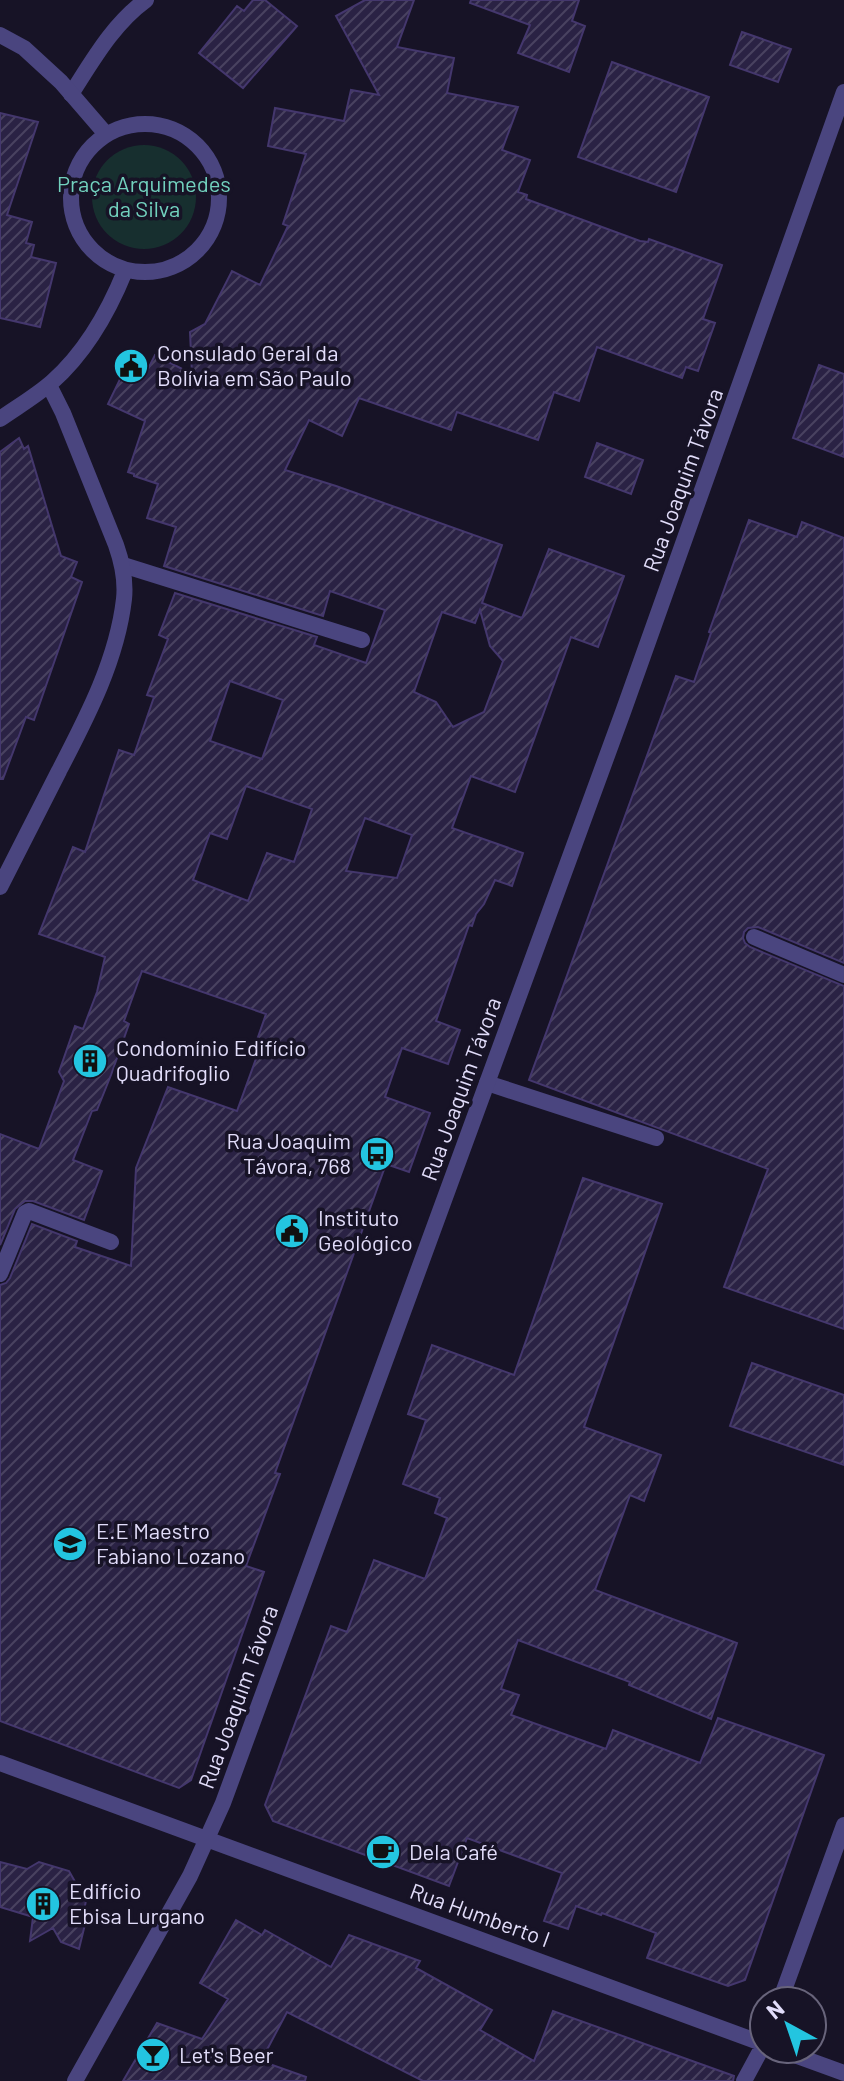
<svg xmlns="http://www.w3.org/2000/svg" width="844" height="2081" font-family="Barlow,sans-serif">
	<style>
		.park { fill: #172f2f }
		.building { fill: url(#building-hatch); stroke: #44376d; stroke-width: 2; fill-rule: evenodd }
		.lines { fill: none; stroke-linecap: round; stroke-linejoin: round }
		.lane { stroke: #4a457f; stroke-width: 16 }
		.street { stroke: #4a457f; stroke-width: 16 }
		.labels { text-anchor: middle; stroke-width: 7; stroke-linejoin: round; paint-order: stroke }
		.park-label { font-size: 22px; fill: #72d1be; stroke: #171326 }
		.poi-label { font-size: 22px; fill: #e2ddfa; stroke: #171326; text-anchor: start }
		.street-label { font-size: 22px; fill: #e2ddfa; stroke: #171326 }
	</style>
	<defs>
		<pattern id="building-hatch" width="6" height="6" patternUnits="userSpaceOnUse" patternTransform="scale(2)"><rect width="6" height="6" fill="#2a2244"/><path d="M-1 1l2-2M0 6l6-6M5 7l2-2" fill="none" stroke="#494260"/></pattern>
	</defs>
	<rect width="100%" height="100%" fill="#171326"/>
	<path class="park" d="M92 197a52 52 0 1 1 104 0a52 52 0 1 1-104 0Z"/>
	<path class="building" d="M253,0H265L297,26L243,88L199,53L237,6L244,11Z
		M365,0H414L397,47L454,58L447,93L518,107L502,150L530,160L518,192L527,195L526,199L640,241L648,242L649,239L722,265L703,319L715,323L698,371L686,367L682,378L597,347L579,401L554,392L538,440L457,412L451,430L359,398L342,436L309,420L285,470L336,486L502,545L482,603L522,618L549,549L624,576L598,647L571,637L515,792L471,776L452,828L523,853L512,886L495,880L484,904L476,914L472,926L469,925L436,1021L460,1030L448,1064L402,1048L385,1097L430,1113L409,1172L386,1164L275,1473L280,1474L246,1566L264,1572L191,1780L179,1788L0,1721V1285L6,1283L10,1278L32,1224L77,1241L75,1247L131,1266L136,1168L168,1087L237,1111L261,1045L256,1043L266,1014L142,971L124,1021L129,1024L111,1075L97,1110L92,1111L73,1160L102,1171L84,1220L33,1201H25L15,1209L0,1245V1134L39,1149L64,1081L59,1072L75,1026L83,1029L97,992L105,957L39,934L73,847L85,852L119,750L134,755L154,697L147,695L168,639L159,635L175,593L317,637L314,645L366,663L385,610L330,591L323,616L164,566L176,527L147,518L158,484L134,476V474L128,472L145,421L108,404L122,375L133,380L138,369L146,373L155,355L192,374L190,332L205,324L232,271L260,285L288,226L283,224L306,154L268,146L275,108L344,121L351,90L379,95L336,16ZM480,610L490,646L503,661L484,712L453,727L436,702L414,692L442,612L475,623ZM230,681L283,700L262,759L210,741ZM246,786L312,809L294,862L267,853L248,901L193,880L210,833L227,839ZM365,818L412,835L397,878L346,871Z
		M471,0H579L572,21L585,26L569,72L518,53L530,25L470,3Z
		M742,32L791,49L778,82L730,65Z
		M612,62L709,97L676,192L578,157Z
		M0,113L38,122L7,215L32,222L26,243L34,245L31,257L56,263L40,327L0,318Z
		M819,365L844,374V457L793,438Z
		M19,438L24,449L28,446L61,556L77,562L71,577L82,582L34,720L26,717L3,779H0V452Z
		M597,443L643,460L631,494L585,477Z
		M749,520L797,537L802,522L844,538V963L758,927L748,928L744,932L743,938L745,943L750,947L844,986V1329L724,1287L768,1169L529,1080L676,676L694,682L711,633L709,632Z
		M583,1178L662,1204L584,1427L661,1455L644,1501L630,1495L595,1590L737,1643L711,1719L629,1685L630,1682L518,1640L501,1689L519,1695L511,1715L606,1749L613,1730L700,1763L718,1718L824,1755L745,1980L728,1986L647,1958L656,1933L602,1913L601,1915L576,1906L568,1929L544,1921L562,1873L467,1838L449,1886L273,1821L265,1805L331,1626L347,1632L374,1560L425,1579L447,1518L435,1513L440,1498L403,1484L426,1420L408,1414L432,1345L514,1375Z
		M752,1363L844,1395V1465L730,1426Z
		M0,1862L27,1869L39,1862L69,1871L86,1901L84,1910L87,1916L79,1949L61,1942L53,1928L30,1941L33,1917L0,1907Z
		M236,1920L262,1935L265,1930L331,1967L349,1935L420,1961L416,1968L492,2010L480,2030L534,2061L553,2011L734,2076L733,2081H423L287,2012L261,2061L306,2077L305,2081H123L157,2023L202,2039L228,1999L200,1983Z"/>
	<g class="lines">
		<path class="lane" d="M71,94C93,60 113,24 146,0
			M123,565L362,640
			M487,1083L656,1138
			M0,1274L25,1213L29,1211L111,1242"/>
		<path class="street" d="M0,35L24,48L61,82L105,133
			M71 198a74 74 0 1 1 148 0a74 74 0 1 1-148 0Z
			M0,419C17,407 36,396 52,382C86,352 108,313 125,271
			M0,887C20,848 39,810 59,771C87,717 117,660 124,599C126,580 122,562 116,545L63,413L49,385
			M754,937L844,975
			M0,1763L764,2044
			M780,2001L844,1825
			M778,2049L844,2073
			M75,2081L190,1876L223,1803L623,712L844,92
			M744,2081L764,2044"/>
	</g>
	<defs>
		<g id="civic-disc" transform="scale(1.8)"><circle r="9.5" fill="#23c5e0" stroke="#171326"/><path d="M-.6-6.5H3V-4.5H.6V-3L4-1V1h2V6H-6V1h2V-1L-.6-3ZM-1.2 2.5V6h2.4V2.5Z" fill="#111"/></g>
		<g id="building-disc" transform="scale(1.8)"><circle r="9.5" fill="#23c5e0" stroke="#171326"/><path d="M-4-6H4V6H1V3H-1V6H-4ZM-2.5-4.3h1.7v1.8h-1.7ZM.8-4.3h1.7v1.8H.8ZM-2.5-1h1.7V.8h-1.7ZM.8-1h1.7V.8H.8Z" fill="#111"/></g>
		<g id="bus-disc" transform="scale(1.8)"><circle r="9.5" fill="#23c5e0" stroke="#171326"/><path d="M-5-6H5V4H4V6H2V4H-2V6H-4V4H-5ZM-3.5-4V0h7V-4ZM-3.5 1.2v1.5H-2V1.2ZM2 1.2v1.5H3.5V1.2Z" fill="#111"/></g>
		<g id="school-disc" transform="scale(1.8)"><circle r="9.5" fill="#23c5e0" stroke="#171326"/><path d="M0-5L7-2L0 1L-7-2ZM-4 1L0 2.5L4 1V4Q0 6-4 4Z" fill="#111"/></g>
		<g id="cafe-disc" transform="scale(1.8)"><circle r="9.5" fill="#23c5e0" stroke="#171326"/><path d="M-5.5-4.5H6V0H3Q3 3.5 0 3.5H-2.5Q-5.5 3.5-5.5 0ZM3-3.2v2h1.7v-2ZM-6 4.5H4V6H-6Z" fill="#111"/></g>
		<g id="bar-disc" transform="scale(1.8)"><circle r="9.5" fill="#23c5e0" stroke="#171326"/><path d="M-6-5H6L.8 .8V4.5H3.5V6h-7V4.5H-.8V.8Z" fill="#111"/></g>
	</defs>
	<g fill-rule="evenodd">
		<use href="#civic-disc" x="131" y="366"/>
		<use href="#building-disc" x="90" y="1061"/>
		<use href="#bus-disc" x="377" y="1154"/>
		<use href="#civic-disc" x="292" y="1231"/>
		<use href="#school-disc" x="70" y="1544"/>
		<use href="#cafe-disc" x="383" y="1852"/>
		<use href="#building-disc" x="43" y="1904"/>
		<use href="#bar-disc" x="153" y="2055"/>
	</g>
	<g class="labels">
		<g class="park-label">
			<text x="144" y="192">Praça Arquimedes<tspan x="144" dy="25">da Silva</tspan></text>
		</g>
		<g class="poi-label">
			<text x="157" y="361">Consulado Geral da<tspan x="157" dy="25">Bolívia em São Paulo</tspan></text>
			<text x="116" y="1056">Condomínio Edifício<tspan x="116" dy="25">Quadrifoglio</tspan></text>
			<text x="351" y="1149" text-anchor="end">Rua Joaquim<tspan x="351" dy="25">Távora, 768</tspan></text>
			<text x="318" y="1226">Instituto<tspan x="318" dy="25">Geológico</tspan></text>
			<text x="96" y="1539">E.E Maestro<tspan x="96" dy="25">Fabiano Lozano</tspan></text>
			<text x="409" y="1860">Dela Café</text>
			<text x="69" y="1899">Edifício<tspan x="69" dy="25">Ebisa Lurgano</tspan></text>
			<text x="179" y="2063">Let's Beer</text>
		</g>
		<g class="street-label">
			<text transform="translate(683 480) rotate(-70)" y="8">Rua Joaquim Távora</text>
			<text transform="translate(461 1089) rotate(-70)" y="8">Rua Joaquim Távora</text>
			<text transform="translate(238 1697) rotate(-70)" y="8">Rua Joaquim Távora</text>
			<text transform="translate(480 1915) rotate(20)" y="8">Rua Humberto I</text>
		</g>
	</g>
	<g transform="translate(788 2025) rotate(320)"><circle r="38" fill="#171326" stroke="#68647b" stroke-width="2"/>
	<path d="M0-6L14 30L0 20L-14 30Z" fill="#23c5e0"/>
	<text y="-12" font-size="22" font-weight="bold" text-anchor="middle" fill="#e2ddfa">N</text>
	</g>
</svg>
